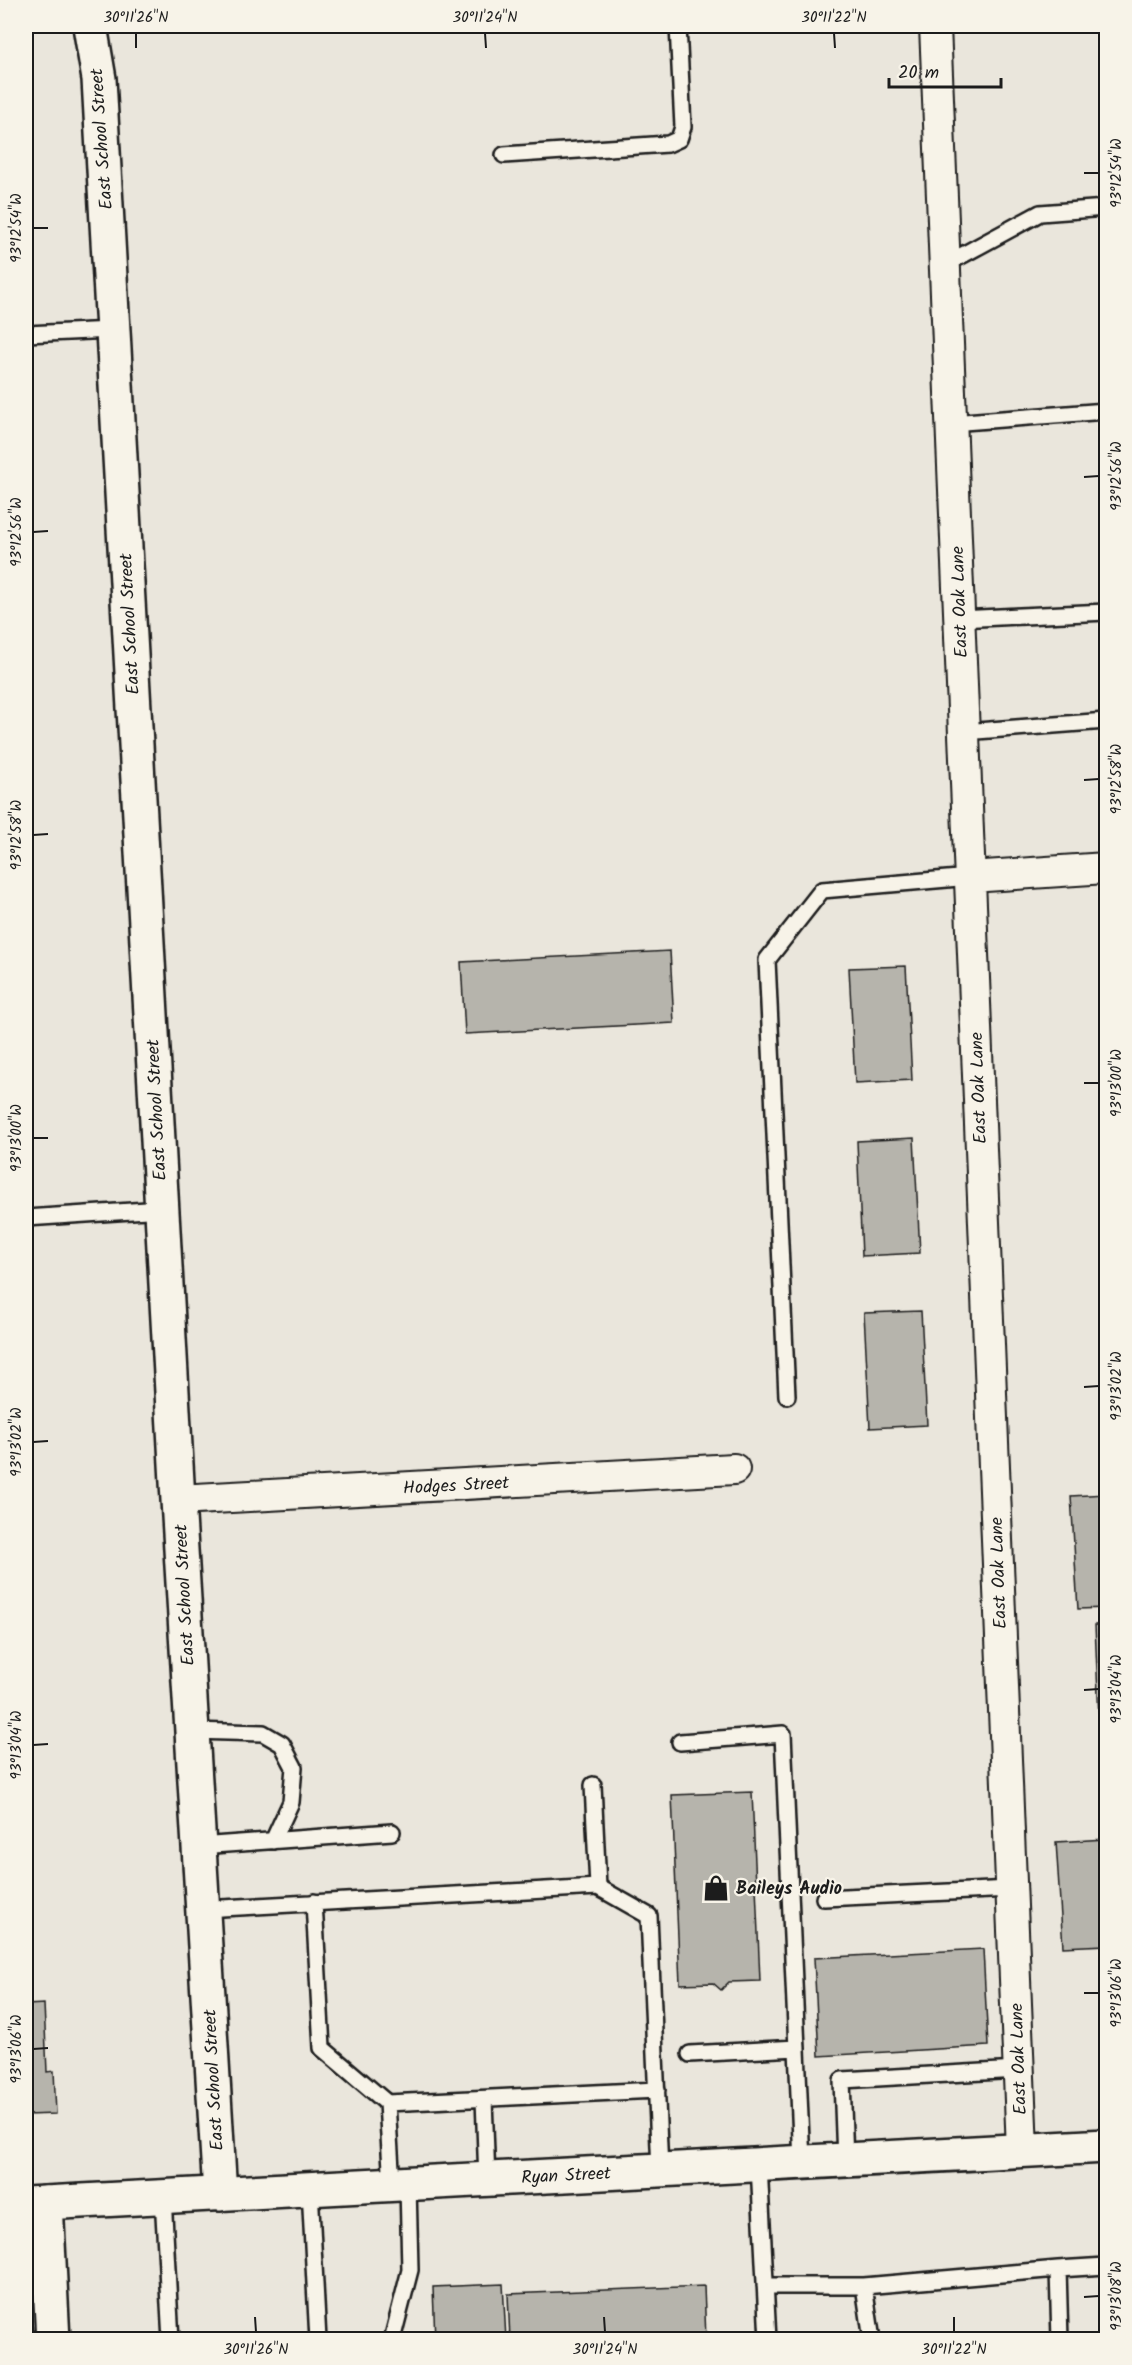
<svg xmlns="http://www.w3.org/2000/svg" width="1132" height="2365" font-family="Kalam,sans-serif">
	<style>
		.building { fill: #b6b4ac; stroke: #1c1c1c; stroke-width: 1.5 }
		.lines { fill: none; stroke-linecap: round; stroke-linejoin: round }
		.service-casing { stroke: #1c1c1c; stroke-width: 20 }
		.minor-casing { stroke: #1c1c1c; stroke-width: 34 }
		.tertiary-casing { stroke: #1c1c1c; stroke-width: 38 }
		.secondary-casing { stroke: #1c1c1c; stroke-width: 38 }
		.service { stroke: #f7f3e8; stroke-width: 15 }
		.minor { stroke: #f7f3e8; stroke-width: 30 }
		.tertiary { stroke: #f7f3e8; stroke-width: 33 }
		.secondary { stroke: #f7f3e8; stroke-width: 33 }
		.ticks { fill: none; stroke: #1c1c1c; stroke-width: 2 }
		.labels { text-anchor: middle; stroke-width: 4.5; stroke-linejoin: round; paint-order: stroke }
		.street-label { font-size: 18px; fill: #1c1c1c; stroke: #f7f3e8 }
		.poi-label { font-size: 18px; font-weight: bold; fill: #1c1c1c; stroke: #f7f3e8; text-anchor: start }
		.neatline { fill: none; stroke: #1c1c1c; stroke-width: 2 }
		.ticks-label { font-size: 15px; text-anchor: middle; fill: #1c1c1c }
	</style>
	<rect width="100%" height="100%" fill="#eae6dc"/>
	<filter id="ink" filterUnits="userSpaceOnUse"><feTurbulence type="fractalNoise" baseFrequency=".0167" numOctaves="2"/><feDisplacementMap in="SourceGraphic" scale="12" xChannelSelector="R" yChannelSelector="G"/><feConvolveMatrix kernelMatrix="1 2 1 2 8 2 1 2 1" color-interpolation-filters="sRGB"/></filter>
	<g filter="url(#ink)">
		<path class="building" d="M670,951L674,1023L465,1034L461,962Z
			M906,966L912,1080L855,1083L849,968Z
			M914,1138L920,1253L862,1256L857,1141Z
			M921,1311L927,1425L870,1428L864,1313Z
			M1106,1494V1608L1078,1609L1071,1496Z
			M1106,1624V1743H1100L1095,1625Z
			M752,1792L760,1981L729,1982L721,1990L713,1983L680,1984L672,1795Z
			M1106,1839V1945L1063,1947L1056,1842Z
			M983,1949L988,2046L819,2056L814,1958Z
			M44,2004L47,2072L54,2071L56,2114L26,2115V2005Z
			M503,2284L506,2340H435L433,2287Z
			M704,2286L706,2340H510L508,2294Z"/>
		<g class="lines">
			<g class="service-casing">
				<path id="service" d="M504,155L668,144L679,139L683,127L678,26
					M946,264L1040,213L1106,208
					M26,334L112,330
					M951,423L1106,411
					M959,619L1106,612
					M964,732L1106,721
					M26,1218L162,1209
					M787,1396L767,960L822,890L970,877
					M192,1731L263,1733L282,1744L294,1767L291,1802L273,1841
					M680,1742L783,1734L802,2162
					M593,1785L598,1887
					M199,1846L392,1832
					M824,1898L1011,1889
					M314,1902L322,2048L387,2103L392,2185
					M203,1909L598,1887L649,1916L660,2170
					M690,2054L797,2048
					M484,2099L487,2180
					M387,2103L657,2090
					M845,2160L842,2080L1018,2070
					M759,2165L768,2340
					M310,2189L318,2340
					M163,2197L171,2340
					M1058,2269L1106,2266
					M765,2286H864L1058,2269L1060,2340
					M864,2286L872,2340
					M392,2340L410,2270L408,2185"/>
			</g>
			<g class="minor-casing">
				<path id="minor" d="M935,26L1022,2150
					M970,877L1106,868
					M178,1500L734,1469"/>
			</g>
			<g class="tertiary-casing">
				<path id="tertiary" d="M90,26L99,79L178,1500L220,2194
					M46,2203L53,2340"/>
			</g>
			<g class="secondary-casing">
				<path id="secondary" d="M26,2204L1106,2146"/>
			</g>
			<use href="#service" class="service"/>
			<use href="#minor" class="minor"/>
			<use href="#tertiary" class="tertiary"/>
			<use href="#secondary" class="secondary"/>
		</g>
	</g>
	<path class="ticks" d="M136,33V48M485,33L486,48M834,33L835,48M1084,173H1099M33,228H48M1084,477L1099,476M33,532L48,531M1084,780L1099,779M33,835L48,834M1084,1083H1099M33,1138H48M1084,1387L1099,1386M33,1442L48,1441M1084,1690L1099,1689M33,1745L48,1744M1084,1993H1099M33,2049L48,2048M1084,2297L1099,2296M255,2317L256,2332M604,2317L605,2332M954,2317V2332"/>
	<defs>
		<g id="shop-bare" transform="scale(2.07)"><path d="M-5-2.5h2.3a2.7 3.5 0 0 1 5.4 0H5L5.5 6h-11ZM-1.5-2.5h3a1.5 2.3 0 0 0-3 0Z" fill="#1c1c1c" stroke="#f7f3e8" stroke-width="2.5" paint-order="stroke"/></g>
	</defs>
	<g fill-rule="evenodd">
		<use href="#shop-bare" x="716" y="1888"/>
	</g>
	<g class="labels">
		<g class="street-label">
			<text transform="translate(101 139) rotate(-94)" y="6">East School Street</text>
			<text transform="translate(959 602) rotate(-92)" y="6">East Oak Lane</text>
			<text transform="translate(129 624) rotate(-93)" y="6">East School Street</text>
			<text transform="translate(978 1088) rotate(-92)" y="6">East Oak Lane</text>
			<text transform="translate(156 1110) rotate(-93)" y="6">East School Street</text>
			<text transform="translate(456 1485) rotate(-3)" y="6">Hodges Street</text>
			<text transform="translate(998 1573) rotate(-92)" y="6">East Oak Lane</text>
			<text transform="translate(184 1595) rotate(-93)" y="6">East School Street</text>
			<text transform="translate(1018 2059) rotate(-92)" y="6">East Oak Lane</text>
			<text transform="translate(213 2080) rotate(-93)" y="6">East School Street</text>
			<text transform="translate(566 2175) rotate(-3)" y="6">Ryan Street</text>
		</g>
		<g class="poi-label">
			<text x="736" y="1894">Baileys Audio</text>
		</g>
	</g>
	<rect width="1132" height="2365" fill="none" stroke="#f7f3e8" stroke-width="66"/>
	<path d="M889 78v9h112v-9" fill="none" stroke="#1c1c1c" stroke-width="3"/>
	<text x="898" y="78" font-size="18" fill="#1c1c1c" stroke="#f7f3e8" stroke-width="4.5" paint-order="stroke">20 m</text>
	<rect x="33" y="33" width="1066" height="2299" class="neatline"/>
	<g class="ticks-label">
		<text x="136" y="22">30°11'26"N</text>
		<text x="485" y="22">30°11'24"N</text>
		<text x="834" y="22">30°11'22"N</text>
		<text transform="translate(1116 173) rotate(-90)" y="5">93°12'54"W</text>
		<text transform="translate(16 228) rotate(-90)" y="5">93°12'54"W</text>
		<text transform="translate(1116 476) rotate(-90)" y="5">93°12'56"W</text>
		<text transform="translate(16 532) rotate(-90)" y="5">93°12'56"W</text>
		<text transform="translate(1116 779) rotate(-90)" y="5">93°12'58"W</text>
		<text transform="translate(16 835) rotate(-90)" y="5">93°12'58"W</text>
		<text transform="translate(1116 1083) rotate(-90)" y="5">93°13'00"W</text>
		<text transform="translate(16 1138) rotate(-90)" y="5">93°13'00"W</text>
		<text transform="translate(1116 1386) rotate(-90)" y="5">93°13'02"W</text>
		<text transform="translate(16 1442) rotate(-90)" y="5">93°13'02"W</text>
		<text transform="translate(1116 1689) rotate(-90)" y="5">93°13'04"W</text>
		<text transform="translate(16 1745) rotate(-90)" y="5">93°13'04"W</text>
		<text transform="translate(1116 1993) rotate(-90)" y="5">93°13'06"W</text>
		<text transform="translate(16 2049) rotate(-90)" y="5">93°13'06"W</text>
		<text transform="translate(1116 2296) rotate(-90)" y="5">93°13'08"W</text>
		<text x="256" y="2354">30°11'26"N</text>
		<text x="605" y="2354">30°11'24"N</text>
		<text x="954" y="2354">30°11'22"N</text>
	</g>
</svg>
